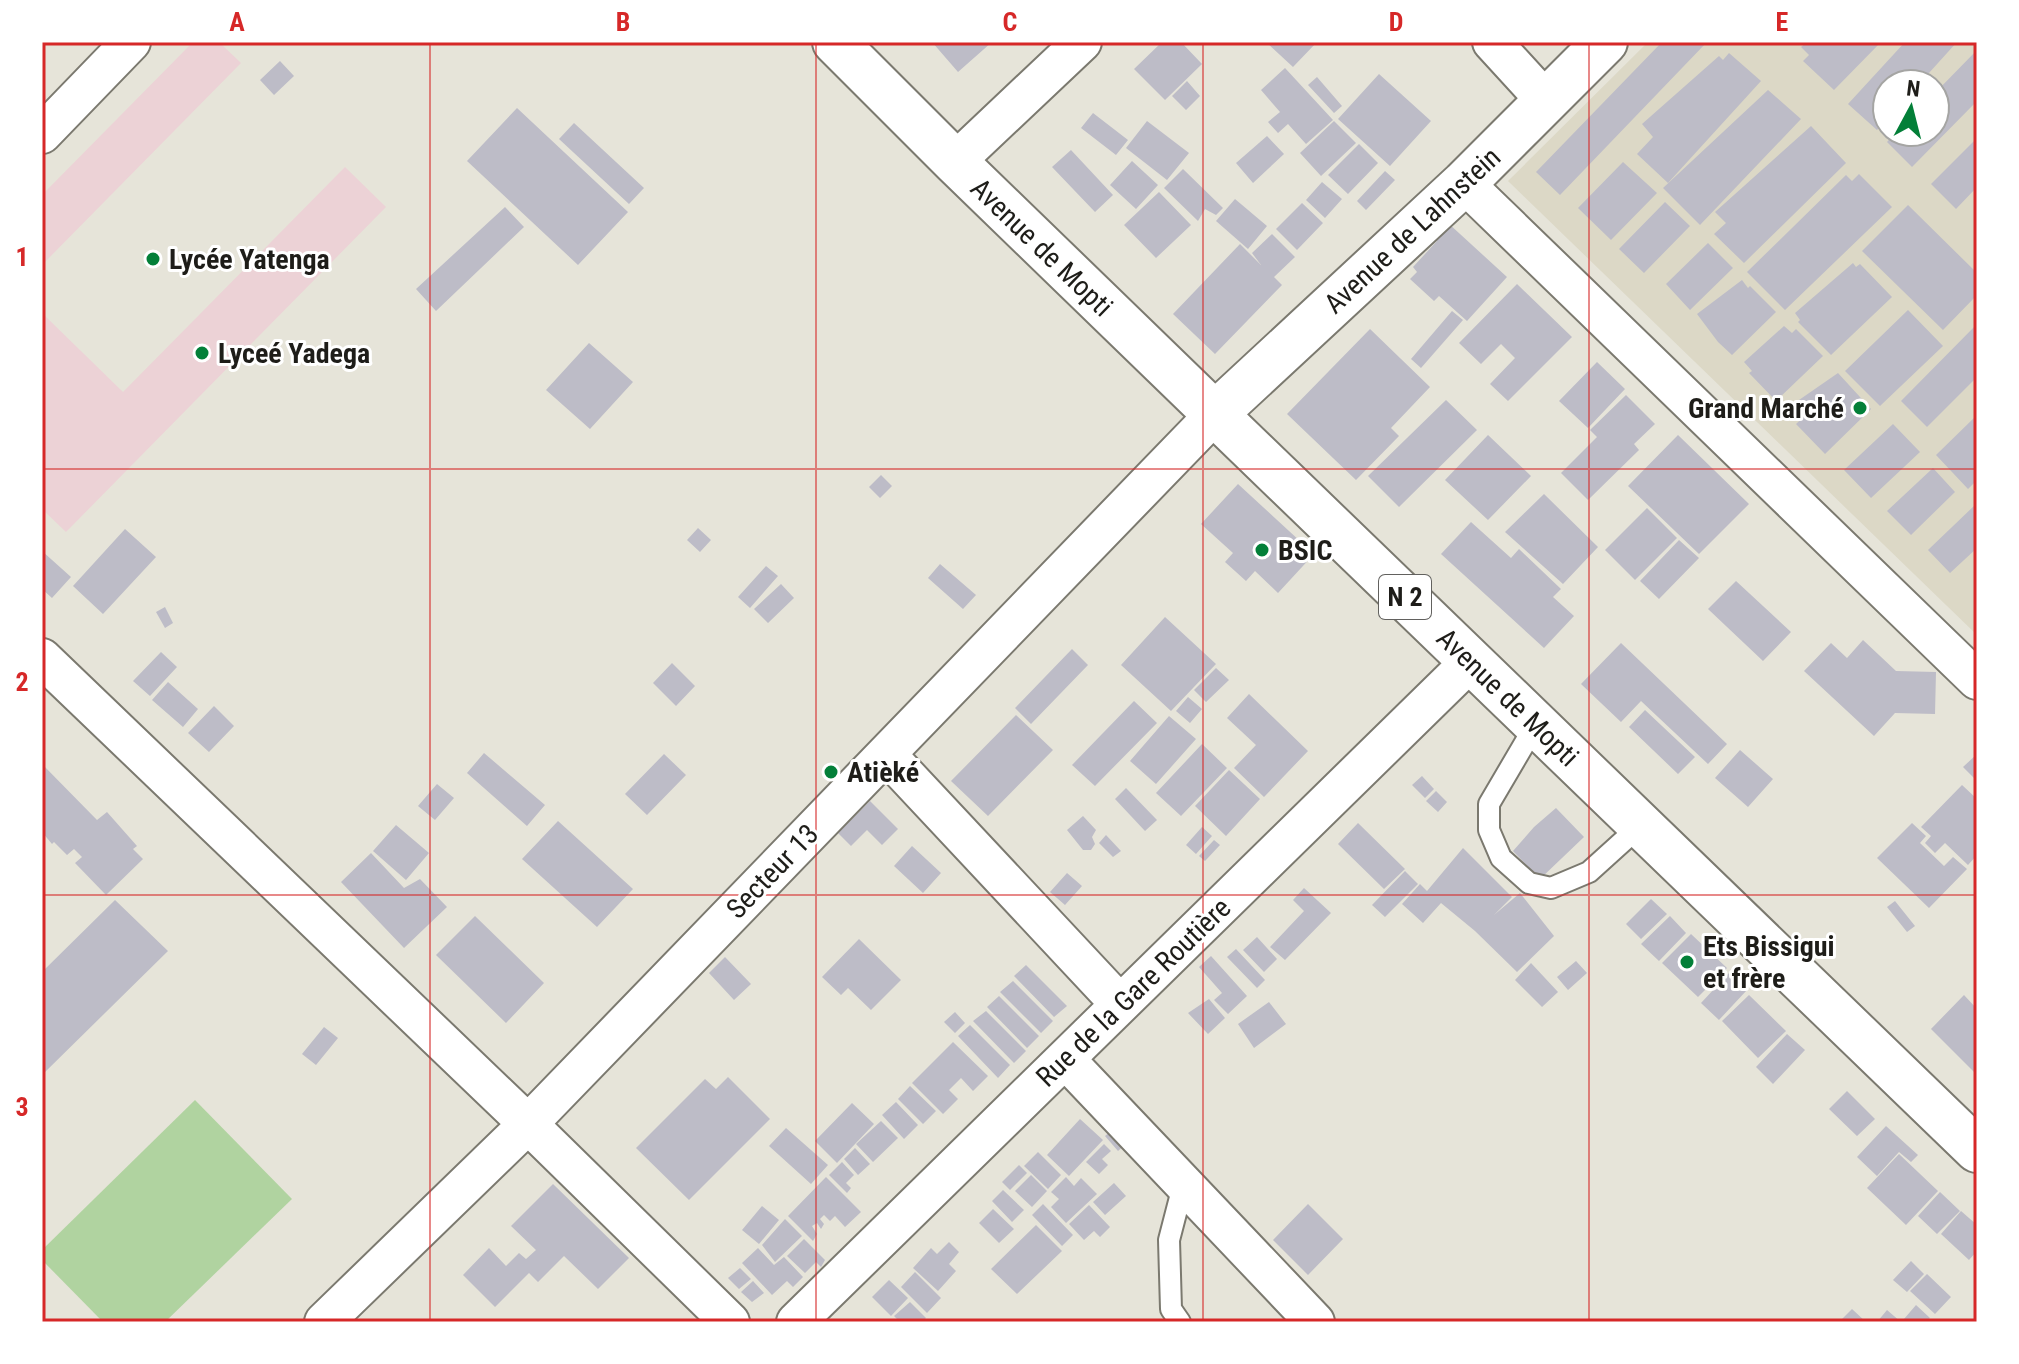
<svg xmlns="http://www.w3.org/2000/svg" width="2019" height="1364" font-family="'Roboto Condensed',sans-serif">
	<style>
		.built { fill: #dcd8c6; fill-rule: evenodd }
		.education { fill: #ecd2d6 }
		.green { fill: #b0d3a0 }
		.building { fill: #bdbcc7 }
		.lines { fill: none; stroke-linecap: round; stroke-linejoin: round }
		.service-casing { stroke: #7b796f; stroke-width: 24 }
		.minor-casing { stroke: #7b796f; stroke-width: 42 }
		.tertiary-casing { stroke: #7b796f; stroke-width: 48 }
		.primary-casing { stroke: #7b796f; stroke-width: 48 }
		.service { stroke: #fff; stroke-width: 20 }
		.minor { stroke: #fff; stroke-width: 38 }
		.tertiary { stroke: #fff; stroke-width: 44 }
		.primary { stroke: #fff; stroke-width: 44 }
		.grid { fill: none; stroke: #d62828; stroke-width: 2; stroke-opacity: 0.55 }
		.poi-dot { fill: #037f38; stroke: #fff; stroke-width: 3 }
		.labels { text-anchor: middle; stroke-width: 6; stroke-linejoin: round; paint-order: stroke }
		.shield { fill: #fff; stroke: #62615e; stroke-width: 2 }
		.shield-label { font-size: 26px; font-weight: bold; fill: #1e1d19 }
		.street-label { font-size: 28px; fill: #1e1d19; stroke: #fff }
		.poi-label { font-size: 28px; font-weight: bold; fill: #1e1d19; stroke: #fff; text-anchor: start }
		.neatline { fill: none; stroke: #d62828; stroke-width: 3 }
		.grid-label { font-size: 26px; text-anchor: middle; font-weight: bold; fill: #d62828 }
	</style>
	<rect width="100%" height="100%" fill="#e6e4d9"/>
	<path class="built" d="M1648,42H1977V635L1508,181ZM1887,84H1935V132H1887Z"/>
	<path class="education" d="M193,42H219L241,63L42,265V195Z
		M345,167L386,207L66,532L42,509V313L123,392Z"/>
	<path class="green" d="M195,1100L292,1199L165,1322H103L42,1260V1250Z"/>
	<path class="building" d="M932,42H992L958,72Z
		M1162,42H1181L1202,64L1165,100L1134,69Z
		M1266,42H1317L1293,67Z
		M1662,42H1707L1560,195L1536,172Z
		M1807,42H1881L1834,90L1803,61L1809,55L1801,47Z
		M1905,42H1957L1919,84H1887V119L1877,130L1848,104Z
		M1977,50V101L1912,167L1887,142L1896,132H1935V93Z
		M1729,53L1761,81L1668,183L1637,154L1653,137L1642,124L1719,56L1723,60Z
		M280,61L294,76L274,95L260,80Z
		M1285,68L1333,120L1306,144L1288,124L1278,133L1268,122L1280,112L1261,90Z
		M1379,74L1431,121L1390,166L1338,119Z
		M1317,77L1342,106L1334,113L1308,85Z
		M1187,81L1200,96L1186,110L1172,96Z
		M1768,90L1801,119L1700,225L1663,188Z
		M517,108L628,212L578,265L467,161Z
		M1093,113L1128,140L1116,155L1081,128Z
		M1147,121L1189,153L1167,180L1126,148Z
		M1334,121L1356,143L1321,176L1300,153Z
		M574,123L644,188L629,204L559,139Z
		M1811,126L1846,163L1744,263L1714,234L1726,223L1715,212Z
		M1267,136L1284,154L1253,183L1236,163Z
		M1977,138V187L1956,209L1931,184Z
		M1359,144L1378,163L1348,194L1328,175Z
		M1071,150L1113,195L1095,212L1052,167Z
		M1132,161L1158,185L1136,209L1110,185Z
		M1623,162L1657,193L1611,240L1578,208Z
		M1183,169L1223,208L1216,215L1205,209L1198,221L1164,188Z
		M1385,171L1395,180L1366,210L1357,201Z
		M1859,174L1892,207L1785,310L1747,272L1846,175L1852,181Z
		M1322,182L1342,199L1325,218L1306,200Z
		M1159,192L1191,225L1156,258L1124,225Z
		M1235,199L1267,226L1248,249L1216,221Z
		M1665,202L1690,226L1644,273L1619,249Z
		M1302,203L1323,223L1297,250L1276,229Z
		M1908,205L1977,273V295L1943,330L1862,251Z
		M505,207L524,227L436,311L416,289Z
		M1448,223L1507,277L1467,321L1439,296L1434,301L1410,279L1417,272L1413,267L1437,241L1434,239Z
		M1272,234L1295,257L1274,277L1282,285L1215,354L1173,314L1240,244L1261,265L1252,253Z
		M1708,243L1733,268L1690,310L1666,284Z
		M1853,263L1856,267L1860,264L1892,297L1831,355L1798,322L1800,320L1795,313Z
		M1742,280L1748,288L1750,286L1776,312L1732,355L1718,342L1697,314Z
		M1517,284L1572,337L1508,401L1490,384L1515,358L1501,344L1481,364L1459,343Z
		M1908,310L1943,346L1880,406L1845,371Z
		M1452,311L1463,320L1421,368L1411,359Z
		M1977,324V377L1927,427L1901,401Z
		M1784,326L1792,333L1796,329L1823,356L1776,401L1749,373L1752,371L1744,362Z
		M1370,329L1430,387L1391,428L1399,436L1356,480L1287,414Z
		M589,343L633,382L590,429L546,390Z
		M1597,362L1625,389L1588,428L1559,401Z
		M1838,373L1871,409L1825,454L1796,424L1808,413L1799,400Z
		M1626,395L1655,424L1634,444L1639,450L1588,500L1561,473L1597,437L1590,430Z
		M1446,400L1477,430L1399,507L1368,476Z
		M1977,415V480L1968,489L1936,455Z
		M1893,424L1920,452L1871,498L1844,470Z
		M1488,435L1531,476L1488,520L1445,480Z
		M1678,435L1749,504L1699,554L1628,486Z
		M1933,468L1955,492L1911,535L1887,511Z
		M881,475L892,486L880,498L869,487Z
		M1238,484L1314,554L1278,593L1255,571L1246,581L1225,562L1233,553L1201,524Z
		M1544,494L1598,547L1563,584L1505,532Z
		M1975,505L1977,507V548L1950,573L1928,550Z
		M1647,508L1677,538L1635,580L1605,550Z
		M1471,522L1511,558L1519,549L1561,589L1553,597L1574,616L1544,648L1441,554Z
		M698,528L711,540L700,552L687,540Z
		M125,529L156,557L103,614L73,586Z
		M1679,540L1699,558L1659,599L1640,581Z
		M42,551L71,577L52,598L42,589Z
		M940,564L976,595L963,609L928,578Z
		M766,566L778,576L750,608L738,597Z
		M1736,581L1791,632L1763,661L1708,609Z
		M781,584L794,598L768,623L754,609Z
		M165,607L173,623L165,628L156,612Z
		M1165,617L1216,664L1171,711L1121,665Z
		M1863,640L1896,671L1936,672L1935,714L1895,713L1874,736L1804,671L1831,643L1847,658Z
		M1621,643L1727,744L1708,764L1641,701L1621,722L1581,684Z
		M1072,649L1088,665L1031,724L1015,708Z
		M161,652L177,667L150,696L133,681Z
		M672,663L695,686L676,706L653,683Z
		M1216,668L1229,680L1206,702L1194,690Z
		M168,682L198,709L183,727L152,700Z
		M1249,694L1308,751L1264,797L1234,768L1256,745L1227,718Z
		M1188,697L1202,709L1190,723L1176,711Z
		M1134,701L1157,723L1095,786L1072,765Z
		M214,706L234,726L209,752L188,733Z
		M1645,710L1695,757L1678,774L1629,727Z
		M1016,715L1053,750L988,816L951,781Z
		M1169,716L1196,739L1156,784L1130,761Z
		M1202,744L1227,768L1181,816L1156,793Z
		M1740,750L1773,779L1748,807L1715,778Z
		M484,753L545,805L527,826L467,773Z
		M664,754L686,775L647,815L625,794Z
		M1977,754V781L1963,767Z
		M42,764L97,820L107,812L137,846L133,849L143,859L106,895L75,863L82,857L74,849L67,855L54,842L52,844L42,832Z
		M1229,770L1260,799L1226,836L1195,806Z
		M1422,776L1434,789L1425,798L1412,785Z
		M437,784L454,798L435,820L418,806Z
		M1962,785L1977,799V855L1968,865L1945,843L1935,853L1925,843L1931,836L1921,827Z
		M1126,788L1157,820L1145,831L1115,799Z
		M1436,791L1447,802L1438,812L1426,801Z
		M870,801L898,829L882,845L867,830L851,846L838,833Z
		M1556,808L1584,837L1540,879L1513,851L1534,827Z
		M1083,816L1096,830L1092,837L1095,844L1091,850H1083L1067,830Z
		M558,821L633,889L597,927L522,859Z
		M1358,823L1405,869L1384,889L1338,844Z
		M1912,823L1926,836L1920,843L1944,866L1953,857L1967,869L1929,908L1877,858Z
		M396,825L429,853L406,880L373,851Z
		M1202,827L1212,836L1196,854L1186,845Z
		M1106,835L1121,851L1113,857L1099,843Z
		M1214,840L1220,845L1205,861L1199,856Z
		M912,846L941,873L923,893L894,866Z
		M1463,848L1512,897L1494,915L1520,893L1554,936L1517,972L1475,931L1441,903L1423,923L1402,904L1420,884L1427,891Z
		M371,853L404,888L420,879L447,907L404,948L341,882Z
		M1405,871L1418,884L1385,917L1372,905Z
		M1067,873L1082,886L1065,905L1050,892Z
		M1304,888L1331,913L1285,960L1270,947L1304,911L1293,900Z
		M1651,899L1667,914L1641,939L1626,924Z
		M115,900L168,951L42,1075V972Z
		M1895,901L1915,926L1907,932L1887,907Z
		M475,916L544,983L506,1023L436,955Z
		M1670,916L1686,933L1659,961L1641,944Z
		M1691,934L1727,968L1698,997L1662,963Z
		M1257,937L1277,959L1264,972L1243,950Z
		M859,939L901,980L871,1010L848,988L841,995L822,977Z
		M1236,949L1265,980L1257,988L1227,957Z
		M1211,956L1247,996L1228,1014L1214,1000L1222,993L1199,967Z
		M725,957L751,984L734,1000L709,973Z
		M1576,961L1587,973L1568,990L1557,977Z
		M1531,963L1558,992L1542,1007L1515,980Z
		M1026,965L1067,1006L1054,1017L1014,976Z
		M1729,973L1747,990L1719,1020L1701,1003Z
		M1013,981L1053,1021L1041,1033L1000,992Z
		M1749,995L1786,1031L1758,1058L1722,1021Z
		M1964,995L1977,1009V1075L1931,1029Z
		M999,996L1039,1036L1027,1048L987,1007Z
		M1209,999L1225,1018L1208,1034L1188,1013Z
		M1269,1002L1286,1024L1254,1048L1238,1024Z
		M986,1011L1026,1051L1014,1063L973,1021Z
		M955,1012L965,1023L955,1033L944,1022Z
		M970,1025L1010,1065L998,1078L958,1036Z
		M324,1027L338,1038L316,1065L302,1054Z
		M1787,1034L1805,1050L1773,1084L1756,1067Z
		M953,1042L988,1076L973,1091L961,1078L949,1090L958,1099L943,1114L912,1083Z
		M728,1077L770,1119L689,1200L636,1148L705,1079L716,1089Z
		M910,1086L936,1111L923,1124L898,1099Z
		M1847,1091L1875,1119L1857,1136L1829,1109Z
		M896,1102L918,1125L904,1139L882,1115Z
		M852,1103L874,1124L837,1163L815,1141Z
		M1080,1119L1103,1140L1069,1176L1047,1155Z
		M881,1121L898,1138L873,1162L856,1144Z
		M1886,1126L1918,1155L1911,1162L1899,1152L1877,1176L1857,1157Z
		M786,1128L828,1165L811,1184L769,1146Z
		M1115,1128L1127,1143L1118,1151L1105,1136Z
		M1104,1144L1111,1151L1102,1159L1108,1165L1099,1174L1086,1162Z
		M855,1148L870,1164L858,1175L844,1159Z
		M1038,1152L1061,1175L1048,1189L1024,1166Z
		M1899,1154L1938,1191L1906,1225L1867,1188Z
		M842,1162L854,1175L846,1183L851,1188L847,1193L829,1175Z
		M1019,1165L1027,1173L1010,1190L1002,1182Z
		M1031,1175L1047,1191L1032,1207L1015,1191Z
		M826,1177L861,1212L845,1227L835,1216L830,1221L824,1215L820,1219L824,1224L821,1229L817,1223L812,1226L817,1234L813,1241L788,1216Z
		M1066,1177L1074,1186L1081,1178L1097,1194L1066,1223L1051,1207L1059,1199L1051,1192Z
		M1114,1183L1126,1196L1105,1215L1093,1202Z
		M553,1184L629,1258L598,1289L564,1256L538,1282L529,1273L495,1307L463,1275L489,1248L506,1266L519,1253L526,1259L536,1250L511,1226Z
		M1003,1190L1024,1210L1012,1222L992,1201Z
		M1940,1192L1960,1211L1937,1234L1918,1216Z
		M1043,1204L1073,1235L1062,1246L1032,1215Z
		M1308,1204L1343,1239L1308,1275L1273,1240Z
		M1089,1205L1110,1227L1100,1237L1094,1231L1084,1240L1069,1224Z
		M762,1206L779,1220L759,1244L742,1230Z
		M993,1209L1014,1229L999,1243L979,1223Z
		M1961,1211L1977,1225V1251L1969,1260L1941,1234Z
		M785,1219L802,1236L775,1262L762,1245Z
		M1036,1225L1062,1251L1017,1294L991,1269Z
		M804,1239L825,1260L821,1267L816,1262L805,1273L787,1256Z
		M949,1242L959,1252L949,1264L956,1271L938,1291L913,1268L931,1248L937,1254Z
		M758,1248L774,1265L784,1257L803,1277L793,1287L787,1281L772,1295L742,1263Z
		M1911,1261L1924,1274L1907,1292L1893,1280Z
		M740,1268L751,1279L739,1289L728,1278Z
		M915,1272L941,1298L927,1313L901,1287Z
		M1927,1274L1951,1297L1935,1314L1910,1291Z
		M889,1280L908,1298L891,1316L872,1297Z
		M753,1281L764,1293L752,1302L741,1292Z
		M910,1302L926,1318L922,1322H900L894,1316Z
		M1916,1305L1930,1318L1926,1322H1907L1904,1319Z
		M1852,1309L1866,1322H1839Z
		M1887,1310L1901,1322H1877Z"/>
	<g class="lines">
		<g class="service-casing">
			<path id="service" d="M1536,724L1489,804V830L1501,858L1529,883L1551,888L1589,872L1641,825
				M1180,1322L1171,1309L1169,1240L1184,1182"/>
		</g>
		<g class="minor-casing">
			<path id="minor" d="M1492,42L1547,102
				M42,134L131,42
				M955,162L1082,42
				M1464,183L1977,680
				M42,658L528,1124L730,1322
				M886,754L1120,1004
				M1065,1059L1315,1322
				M324,1322L528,1124L1215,414
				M796,1322L1471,661"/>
		</g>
		<g class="tertiary-casing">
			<path id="tertiary" d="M1215,414L1464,183L1605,42"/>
		</g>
		<g class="primary-casing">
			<path id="primary" d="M835,42L955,162L1215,414L1977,1150"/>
		</g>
		<use href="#service" class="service"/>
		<use href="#minor" class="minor"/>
		<use href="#tertiary" class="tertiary"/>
		<use href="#primary" class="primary"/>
	</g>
	<path class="grid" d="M430,42V1322M816,42V1322M1203,42V1322M1589,42V1322M42,469H1977M42,895H1977"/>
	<g class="poi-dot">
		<circle cx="153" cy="259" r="8"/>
		<circle cx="202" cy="353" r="8"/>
		<circle cx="1860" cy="408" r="8"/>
		<circle cx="1262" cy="550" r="8"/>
		<circle cx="831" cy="772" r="8"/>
		<circle cx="1687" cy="962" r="8"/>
	</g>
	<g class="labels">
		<rect class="shield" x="1379" y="575" width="52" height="44" rx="6"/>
		<g class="shield-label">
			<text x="1405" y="606">N 2</text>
		</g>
		<g class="street-label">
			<text transform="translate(1412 230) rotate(-43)" y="10">Avenue de Lahnstein</text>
			<text transform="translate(1042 247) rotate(44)" y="10">Avenue de Mopti</text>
			<text transform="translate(1508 697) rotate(44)" y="10">Avenue de Mopti</text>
			<text transform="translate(772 871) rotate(-46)" y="10">Secteur 13</text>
			<text transform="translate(1133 992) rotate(-44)" y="10">Rue de la Gare Routière</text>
		</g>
		<g class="poi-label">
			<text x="169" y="269">Lycée Yatenga</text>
			<text x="218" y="363">Lyceé Yadega</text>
			<text x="1844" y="418" text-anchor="end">Grand Marché</text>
			<text x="1278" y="560">BSIC</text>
			<text x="847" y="782">Atièké</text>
			<text x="1703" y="956">Ets Bissigui<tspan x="1703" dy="32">et frère</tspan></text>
		</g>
	</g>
	<rect width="2019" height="1364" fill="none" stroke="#ffffff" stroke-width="88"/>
	<g transform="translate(1911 108) rotate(7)"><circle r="38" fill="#ffffff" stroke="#a5a5a3" stroke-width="2"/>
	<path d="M0-6L14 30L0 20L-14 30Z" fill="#037f38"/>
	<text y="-12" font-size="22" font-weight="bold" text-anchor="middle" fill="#1e1d19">N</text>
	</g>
	<rect x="44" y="44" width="1931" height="1276" class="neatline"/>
	<g class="grid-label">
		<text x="237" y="31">A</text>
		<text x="623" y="31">B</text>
		<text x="1010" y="31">C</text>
		<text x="1396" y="31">D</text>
		<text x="1782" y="31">E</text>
		<text x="22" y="266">1</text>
		<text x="22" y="691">2</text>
		<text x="22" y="1116">3</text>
	</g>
</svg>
